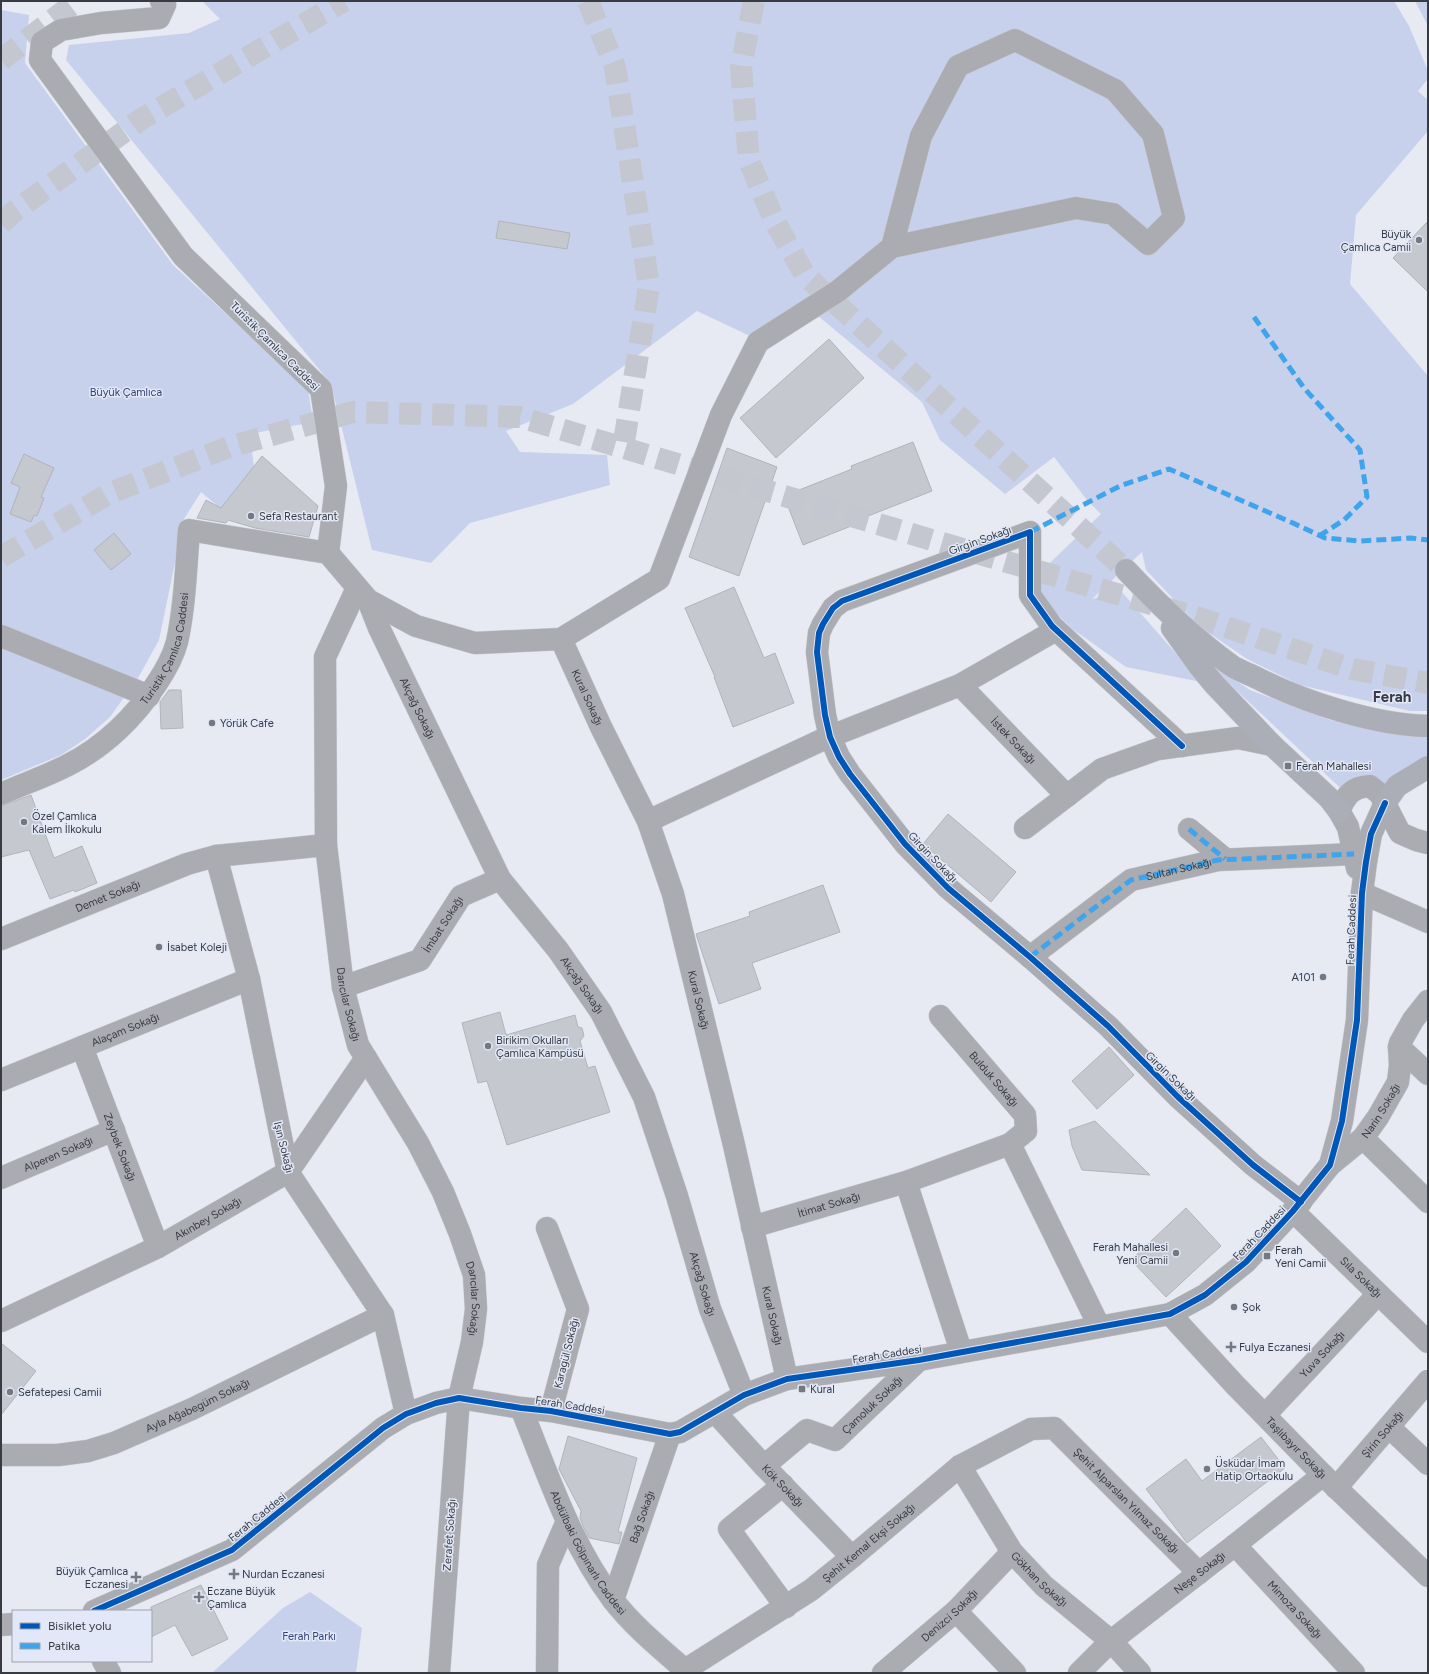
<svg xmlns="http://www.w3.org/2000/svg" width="1429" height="1674" font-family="Figtree,sans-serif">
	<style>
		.green { fill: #c8d1eb }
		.building { fill: #c6c8cf; stroke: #b1b4ba }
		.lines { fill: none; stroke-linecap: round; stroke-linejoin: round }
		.minor-tunnel { stroke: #c4c7cf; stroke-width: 22; stroke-dasharray: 22 11; stroke-linecap: butt }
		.major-tunnel { stroke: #c4c7cf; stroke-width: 22; stroke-dasharray: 22 11; stroke-linecap: butt }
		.minor-casing { stroke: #c5c8cf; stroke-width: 23 }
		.major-casing { stroke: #c5c8cf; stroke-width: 23 }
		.minor { stroke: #aaacb2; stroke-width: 22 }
		.major { stroke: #acaeb7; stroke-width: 22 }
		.quiet { stroke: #3fa4ec; stroke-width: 5; stroke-dasharray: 10 5; stroke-linecap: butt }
		.cycleway-casing { stroke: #e2e8f8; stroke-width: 8 }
		.cycleway { stroke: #0057b8; stroke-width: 6 }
		.poi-dot { fill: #75787f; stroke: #e2e8f8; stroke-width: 1.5 }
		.labels { text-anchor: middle; stroke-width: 3; stroke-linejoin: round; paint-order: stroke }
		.poi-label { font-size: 11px; fill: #383b41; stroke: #e2e8f8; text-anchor: start }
		.street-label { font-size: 11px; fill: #383b41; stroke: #e2e8f8 }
		.park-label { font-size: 11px; fill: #324376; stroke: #e2e8f8 }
		.district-label { font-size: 15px; font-weight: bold; fill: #383b41; stroke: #e2e8f8 }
	</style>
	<rect width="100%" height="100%" fill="#e7eaf3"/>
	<path class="green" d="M202,1H1394L1409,26L1428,71V79L1418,91L1428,100V131L1356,215L1350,284L1428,376V711H1410L1300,685L1247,659L1199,626L1146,570L1142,552L1092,599L1121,591L1201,682L1126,667L1074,630L1033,592V579L1101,514L1087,500L1054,457L1005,494L940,440L922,402L818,316L750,336L697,311L573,404L506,431L520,452L607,455L610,485L470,523L431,563L372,550L331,384L66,60L69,45L189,33L220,19Z
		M1415,1H1428V26Z
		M1,10L29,15L25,63L173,265L308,389L313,422L250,434L254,468L226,513L201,492L184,519L159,640L138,678L110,717L85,739L61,755L1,780Z
		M1203,659L1250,690L1330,720L1428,737V763L1390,791L1352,799Z
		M310,1592L362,1628L356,1673H212L283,1608Z"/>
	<path class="building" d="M499,221L570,233L567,249L496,238Z
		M1428,221V292L1393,258Z
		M829,339L864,378L776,458L740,418Z
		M913,442L932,491L863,518L864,521L803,545L784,496L852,469L851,466Z
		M727,448L777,467L739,576L689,557Z
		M24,454L54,468L41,497L44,498L37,516L34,515L31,522L10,514L20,487L11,483Z
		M262,456L318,506L309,537L255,528L228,520L226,523L197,518L206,500L221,508Z
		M114,533L131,554L111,570L94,550Z
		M734,587L764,658L775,653L794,703L733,727L714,677H715L685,608Z
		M169,690H181L183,728L161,729L160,702Z
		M31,795L54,858L82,846L97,883L75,892L74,890L50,899L29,850L1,857V806Z
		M948,814L1016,872L991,902L923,844Z
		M823,885L840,932L752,963L761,989L719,1004L696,934L750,916L749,912Z
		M500,1012L506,1035L575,1015L578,1027L582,1028L584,1036L580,1041L588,1068L595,1066L610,1112L507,1145L487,1081L478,1083L462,1023Z
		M1109,1047L1134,1075L1097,1109L1072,1081Z
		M1095,1121L1150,1175L1082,1170L1072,1146L1069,1130Z
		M1186,1208L1221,1246L1166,1297L1131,1260Z
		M1,1343L36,1371L1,1415Z
		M568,1436L637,1458L618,1532H622L619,1544L589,1538L583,1526L580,1518L581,1511L559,1469Z
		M1261,1437L1285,1468L1187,1543L1146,1489L1186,1459L1202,1481Z
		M201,1585L228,1639L192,1656L175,1625L151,1637V1607Z"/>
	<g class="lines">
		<path class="minor-tunnel" d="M588,1L615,67L649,286L623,448
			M1,60L77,1"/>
		<path class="major-tunnel" d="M754,1L741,67L749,161L775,222L805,275L1126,570
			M1,224L12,213L143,118L344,1
			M1,557L110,493L229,447L353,412L520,417L925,538L1199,618L1352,669L1428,683"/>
		<g class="minor-casing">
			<g id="minor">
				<path d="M328,553L368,600L416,626L475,643L561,639L659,579L721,415L758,342L838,291L892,247L921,136L958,66L1015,40L1115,90L1153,134L1174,218L1148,244L1113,214L1076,208L892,247"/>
				<path id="s1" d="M357,588L325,657L326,845L343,987L358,1045L418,1143L443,1192L460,1234L474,1275L476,1309L472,1342L459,1398L439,1673"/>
				<path id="s2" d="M368,600L379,628L500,879L558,950L601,1012L644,1097L677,1196L710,1309L744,1395"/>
				<path d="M1,636L149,696"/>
				<path id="s3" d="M561,639L601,727L648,821L673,894L733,1141L787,1379"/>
				<path id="s4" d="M960,685L1067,796"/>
				<path d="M1182,746L1052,626L1030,595V532L842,601L833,608L823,624L819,633L817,652L825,715L830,737L839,757L850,774L905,844L948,888L1030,957L1108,1026L1178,1097L1253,1165L1301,1202"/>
				<path id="s5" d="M1,794C23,784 47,776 68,765C104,747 135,717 157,683C165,671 173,657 177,642C185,606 186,567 189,530L328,553L336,486L321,389L183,256L40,60L42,42L61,30L101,23L159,18L165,5L161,1"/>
				<path d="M648,821L824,739L960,685L1056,630"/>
				<path d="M1025,828L1102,769L1158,749L1238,738L1272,745"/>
				<path d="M1189,829L1225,859"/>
				<path d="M216,856L249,979L288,1172L383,1315L406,1414"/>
				<path d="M1357,868L1348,827L1339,811C1346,795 1352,787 1370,786L1380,794L1400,833L1416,840L1428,843"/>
				<path d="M1362,893L1428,922"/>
				<path id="s6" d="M1,939L187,864L216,856L326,845"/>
				<path id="s7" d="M1030,957L1131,880L1218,860L1354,854"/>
				<path id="s8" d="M343,987L420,960L461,896L500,879"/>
				<path id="s9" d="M940,1016L1025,1115L1026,1131L1010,1144"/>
				<path id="s10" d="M82,1047L158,1247"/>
				<path d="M1399,1047L1428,1074"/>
				<path id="s11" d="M1,1080L249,979"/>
				<path d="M1363,1138L1428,1202"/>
				<path id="s12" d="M1330,1165L1363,1138L1378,1117L1398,1082L1400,1065L1399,1047L1400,1043L1413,1020L1428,1001"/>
				<path id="s13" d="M1,1178L114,1130"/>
				<path id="s14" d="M1293,1211L1428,1342"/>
				<path id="s15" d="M752,1227L906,1182"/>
				<path d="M547,1228L578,1309L551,1411"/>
				<path id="s16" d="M1170,1314L1235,1385L1323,1475L1428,1576"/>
				<path id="s17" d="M1,1321L158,1247L288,1172L366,1058"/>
				<path d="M961,1351L906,1182L1010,1144L1099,1326"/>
				<path id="s18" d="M521,1408C547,1472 570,1543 613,1600C633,1626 660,1648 685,1670L691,1673"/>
				<path id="s19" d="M715,1412L764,1466L852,1557"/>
				<path id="s20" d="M1266,1414L1378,1294"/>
				<path d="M1389,1427L1428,1464"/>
				<path id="s21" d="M1,1455H58L88,1451L114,1443L192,1409L383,1315"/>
				<path id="s22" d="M764,1466L807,1430L835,1440L919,1360"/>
				<path id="s23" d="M960,1466L1012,1552L1044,1586L1111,1641L1140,1673"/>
				<path d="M783,1485L729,1529L786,1607"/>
				<path id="s24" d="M1336,1488L1428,1381"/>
				<path id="s25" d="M1235,1545L1354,1673"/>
				<path id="s26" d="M613,1600L670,1434"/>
				<path d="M94,1611L232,1550L383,1428L406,1414L436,1403L459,1398L521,1408L551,1411L670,1434L680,1432L744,1395L787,1379L919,1360L1170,1314L1205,1295L1246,1262L1293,1211L1330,1165L1342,1121L1357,1020L1362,893L1366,862L1371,834L1385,803"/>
				<path d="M956,1611L1015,1673"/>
				<path d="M1,1625L13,1624"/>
				<path d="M103,1661L110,1673"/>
				<path d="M547,1673L548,1565L567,1521"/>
				<path id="s27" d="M682,1673L685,1670L811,1590L852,1557L960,1466L1031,1429L1054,1428L1199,1573"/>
				<path id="s28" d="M883,1673L956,1611L1012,1552"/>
				<path id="s29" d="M1079,1673L1111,1641L1235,1545L1323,1475"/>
			</g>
		</g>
		<g class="major-casing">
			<path id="major" d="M1126,570C1159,605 1193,638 1232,666C1240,671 1249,674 1257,678C1304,702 1375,725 1428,726
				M1172,628L1200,667L1214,684L1272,745L1329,798L1339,811
				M1385,803L1397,786L1428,767"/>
		</g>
		<use href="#minor" class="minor"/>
		<use href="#major" class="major"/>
		<path class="quiet" d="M1254,317L1304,388L1360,450L1367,497L1344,520L1319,536
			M1030,532L1120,486L1169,469L1293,523L1325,538L1360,541L1411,538L1428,540
			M1189,829L1225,859
			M1030,957L1131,880L1218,860L1354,854"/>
		<g class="cycleway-casing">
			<path id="cycleway" d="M1182,746L1052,626L1030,595V532L842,601L833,608L823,624L819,633L817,652L825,715L830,737L839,757L850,774L905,844L948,888L1030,957L1108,1026L1178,1097L1253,1165L1301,1202
				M94,1611L232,1550L383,1428L406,1414L436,1403L459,1398L521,1408L551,1411L670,1434L680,1432L744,1395L787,1379L919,1360L1170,1314L1205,1295L1246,1262L1293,1211L1330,1165L1342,1121L1357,1020L1362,893L1366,862L1371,834L1385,803"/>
		</g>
		<use href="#cycleway" class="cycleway"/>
	</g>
	<g class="poi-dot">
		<circle cx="1419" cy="240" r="4"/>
		<circle cx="251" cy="516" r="4"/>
		<circle cx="212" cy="723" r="4"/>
		<rect x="1284" y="762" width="8" height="8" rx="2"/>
		<circle cx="24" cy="822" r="4"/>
		<circle cx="159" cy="947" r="4"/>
		<circle cx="1323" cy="977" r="4"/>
		<circle cx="488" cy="1046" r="4"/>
		<circle cx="1176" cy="1253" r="4"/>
		<rect x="1263" y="1252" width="8" height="8" rx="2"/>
		<circle cx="1234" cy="1307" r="4"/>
		<path d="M1229 1341h4v4h4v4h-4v4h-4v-4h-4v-4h4z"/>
		<rect x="798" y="1385" width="8" height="8" rx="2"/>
		<circle cx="10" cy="1392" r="4"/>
		<circle cx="1207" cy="1469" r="4"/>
		<path d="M232 1568h4v4h4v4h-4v4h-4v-4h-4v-4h4z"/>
		<path d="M134 1571h4v4h4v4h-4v4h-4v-4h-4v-4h4z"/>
		<path d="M197 1591h4v4h4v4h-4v4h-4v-4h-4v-4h4z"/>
	</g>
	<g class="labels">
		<g class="poi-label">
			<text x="1411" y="238" text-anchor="end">Büyük<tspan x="1411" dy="13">Çamlıca Camii</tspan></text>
			<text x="259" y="520">Sefa Restaurant</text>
			<text x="220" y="727">Yörük Cafe</text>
			<text x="1296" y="770">Ferah Mahallesi</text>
			<text x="32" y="820">Özel Çamlıca<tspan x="32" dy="13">Kalem İlkokulu</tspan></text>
			<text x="167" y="951">İsabet Koleji</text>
			<text x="1315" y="981" text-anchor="end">A101</text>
			<text x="496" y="1044">Birikim Okulları<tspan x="496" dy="13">Çamlıca Kampüsü</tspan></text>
			<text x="1168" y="1251" text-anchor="end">Ferah Mahallesi<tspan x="1168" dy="13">Yeni Camii</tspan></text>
			<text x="1275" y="1254">Ferah<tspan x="1275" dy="13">Yeni Camii</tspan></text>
			<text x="1242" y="1311">Şok</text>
			<text x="1239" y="1351">Fulya Eczanesi</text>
			<text x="810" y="1393">Kural</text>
			<text x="18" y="1396">Sefatepesi Camii</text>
			<text x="1215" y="1467">Üsküdar İmam<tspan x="1215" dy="13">Hatip Ortaokulu</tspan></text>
			<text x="128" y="1575" text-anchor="end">Büyük Çamlıca<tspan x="128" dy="13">Eczanesi</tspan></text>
			<text x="242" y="1578">Nurdan Eczanesi</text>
			<text x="207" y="1595">Eczane Büyük<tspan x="207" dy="13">Çamlıca</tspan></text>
		</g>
		<g class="street-label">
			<text transform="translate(275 346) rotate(45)" y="4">Turistik Çamlıca Caddesi</text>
			<text transform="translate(980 540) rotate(-20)" y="4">Girgin Sokağı</text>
			<text dy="4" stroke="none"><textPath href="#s5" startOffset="231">Turistik Çamlıca Caddesi</textPath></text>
			<text dy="4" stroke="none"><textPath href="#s3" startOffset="64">Kural Sokağı</textPath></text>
			<text dy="4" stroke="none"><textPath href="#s2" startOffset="119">Akçağ Sokağı</textPath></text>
			<text dy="4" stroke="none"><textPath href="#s4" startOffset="77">İstek Sokağı</textPath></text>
			<text transform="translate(933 857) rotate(46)" y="4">Girgin Sokağı</text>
			<text dy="4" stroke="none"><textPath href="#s7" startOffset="176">Sultan Sokağı</textPath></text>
			<text dy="4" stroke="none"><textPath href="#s6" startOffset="115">Demet Sokağı</textPath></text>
			<text dy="4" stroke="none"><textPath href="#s8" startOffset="124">İmbat Sokağı</textPath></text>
			<text transform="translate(1351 930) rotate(-88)" y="4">Ferah Caddesi</text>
			<text dy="4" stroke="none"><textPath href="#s2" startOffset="443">Akçağ Sokağı</textPath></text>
			<text dy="4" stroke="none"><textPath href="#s3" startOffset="388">Kural Sokağı</textPath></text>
			<text dy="4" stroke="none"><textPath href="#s1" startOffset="425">Darıcılar Sokağı</textPath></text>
			<text dy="4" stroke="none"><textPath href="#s11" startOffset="134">Alaçam Sokağı</textPath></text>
			<text transform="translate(1171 1076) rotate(44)" y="4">Girgin Sokağı</text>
			<text dy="4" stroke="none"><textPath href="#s9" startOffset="83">Bulduk Sokağı</textPath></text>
			<text dy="4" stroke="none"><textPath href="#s12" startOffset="75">Narin Sokağı</textPath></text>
			<text dy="4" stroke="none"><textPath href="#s10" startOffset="107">Zeybek Sokağı</textPath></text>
			<text transform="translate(284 1147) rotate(76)" y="4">Işın Sokağı</text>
			<text dy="4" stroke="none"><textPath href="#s13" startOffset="62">Alperen Sokağı</textPath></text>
			<text dy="4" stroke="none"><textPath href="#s15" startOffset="80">İtimat Sokağı</textPath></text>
			<text dy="4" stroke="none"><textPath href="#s17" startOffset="231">Akınbey Sokağı</textPath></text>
			<text transform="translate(1259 1233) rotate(-46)" y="4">Ferah Caddesi</text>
			<text dy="4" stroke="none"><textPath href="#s14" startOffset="95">Sıla Sokağı</textPath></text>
			<text dy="4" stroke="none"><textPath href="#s2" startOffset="767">Akçağ Sokağı</textPath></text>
			<text dy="4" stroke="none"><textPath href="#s1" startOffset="749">Darıcılar Sokağı</textPath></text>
			<text dy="4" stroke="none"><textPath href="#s3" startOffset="712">Kural Sokağı</textPath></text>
			<text transform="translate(566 1353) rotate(-76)" y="4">Karagül Sokağı</text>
			<text transform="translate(887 1354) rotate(-9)" y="4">Ferah Caddesi</text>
			<text dy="4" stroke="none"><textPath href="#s20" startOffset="82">Yuva Sokağı</textPath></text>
			<text dy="4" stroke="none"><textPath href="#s21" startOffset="206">Ayla Ağabegüm Sokağı</textPath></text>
			<text transform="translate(570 1405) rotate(9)" y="4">Ferah Caddesi</text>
			<text dy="4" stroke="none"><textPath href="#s22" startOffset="137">Çamoluk Sokağı</textPath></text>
			<text dy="4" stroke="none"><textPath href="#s24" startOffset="71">Şirin Sokağı</textPath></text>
			<text dy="4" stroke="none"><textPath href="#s16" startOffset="184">Taşlıbayır Sokağı</textPath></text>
			<text dy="4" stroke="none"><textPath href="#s19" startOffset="100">Kök Sokağı</textPath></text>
			<text dy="4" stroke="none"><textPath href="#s27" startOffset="553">Şehit Alparslan Yılmaz Sokağı</textPath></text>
			<text transform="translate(257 1517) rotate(-39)" y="4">Ferah Caddesi</text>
			<text dy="4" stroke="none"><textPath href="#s26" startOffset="88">Bağ Sokağı</textPath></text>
			<text transform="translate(449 1535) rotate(-86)" y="4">Zerafet Sokağı</text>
			<text dy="4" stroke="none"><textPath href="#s27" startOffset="228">Şehit Kemal Ekşi Sokağı</textPath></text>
			<text dy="4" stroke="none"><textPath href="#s18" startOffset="160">Abdülbaki Gölpınarlı Caddesi</textPath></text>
			<text dy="4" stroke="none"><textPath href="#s29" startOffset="157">Neşe Sokağı</textPath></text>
			<text dy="4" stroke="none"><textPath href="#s23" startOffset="139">Gökhan Sokağı</textPath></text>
			<text dy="4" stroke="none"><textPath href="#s25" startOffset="88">Mimoza Sokağı</textPath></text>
			<text dy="4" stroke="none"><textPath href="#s28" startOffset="88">Denizci Sokağı</textPath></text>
		</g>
		<g class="park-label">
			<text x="126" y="396">Büyük Çamlıca</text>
			<text x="309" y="1640">Ferah Parkı</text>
		</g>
		<g class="district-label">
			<text x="1392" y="702">Ferah</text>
		</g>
	</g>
	<rect width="1429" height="1674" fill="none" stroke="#383b41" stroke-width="4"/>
	<rect x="12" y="1610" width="140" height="52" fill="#e2e8f8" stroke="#9ea3af"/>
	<rect x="20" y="1623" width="20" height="6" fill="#0057b8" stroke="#9ea3af"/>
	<text x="48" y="1630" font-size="12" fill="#383b41">Bisiklet yolu</text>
	<rect x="20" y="1643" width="20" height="6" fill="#3fa4ec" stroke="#9ea3af"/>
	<text x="48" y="1650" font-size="12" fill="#383b41">Patika</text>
</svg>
